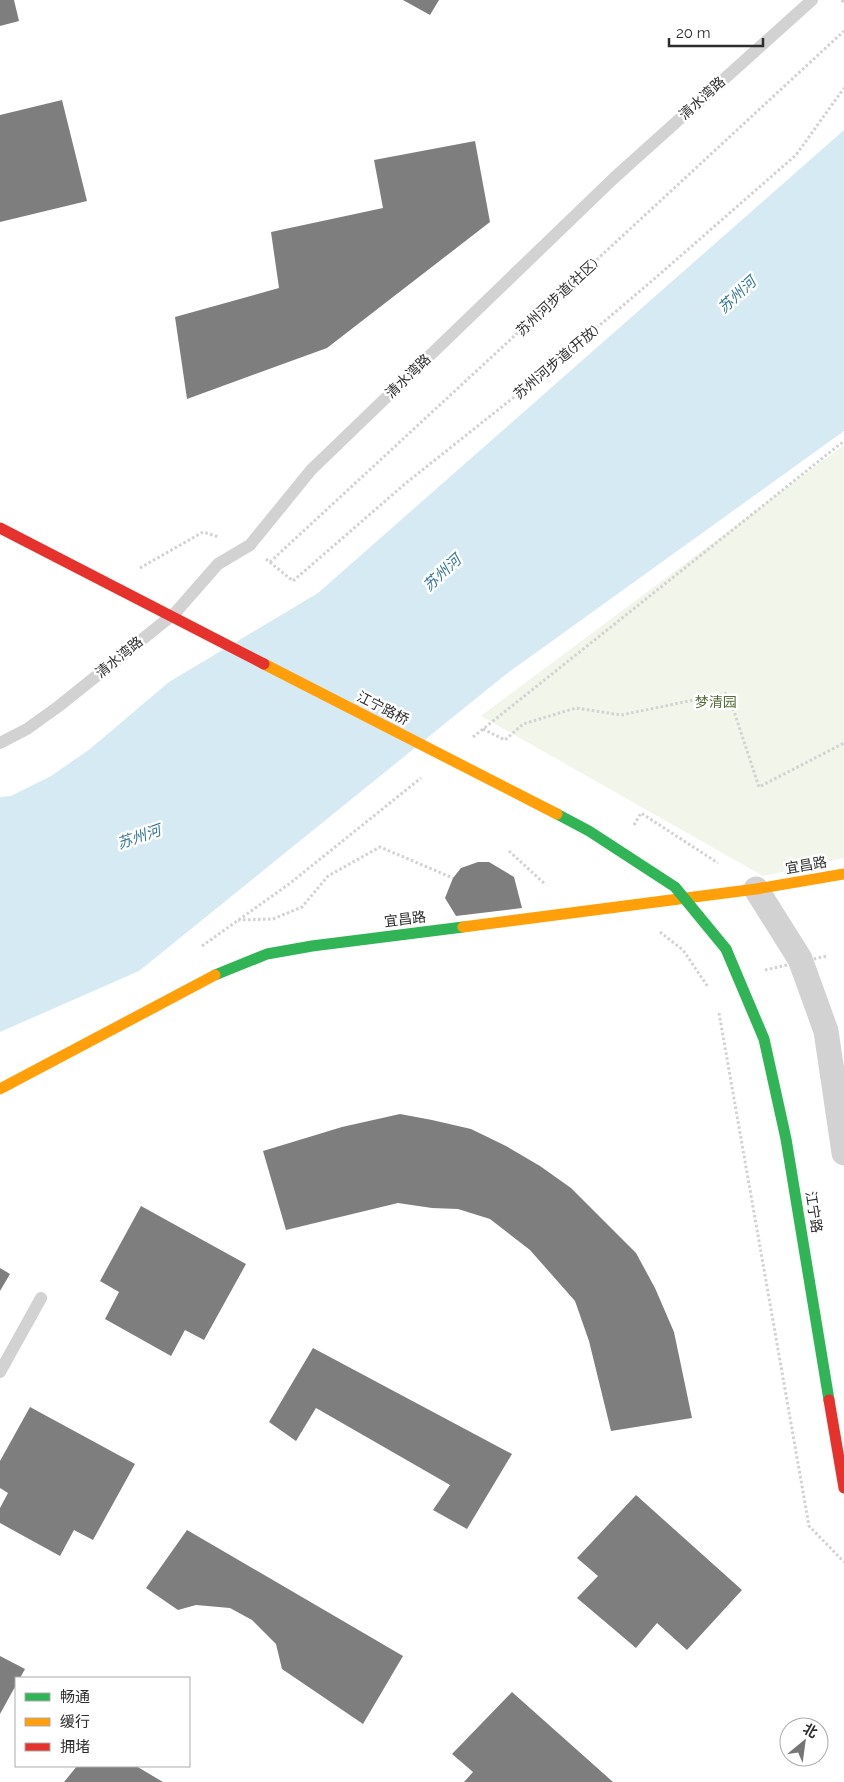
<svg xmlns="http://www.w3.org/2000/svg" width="844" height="1782" font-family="Raleway,'Noto Sans SC',sans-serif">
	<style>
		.green { fill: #f1f5ea }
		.water { fill: #d5eaf3 }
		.building { fill: #7e7e7e }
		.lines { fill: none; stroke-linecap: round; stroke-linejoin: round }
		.path { stroke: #d2d2d2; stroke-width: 3; stroke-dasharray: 2.5 2.5; stroke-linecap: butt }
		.lane { stroke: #d2d2d2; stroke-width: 12 }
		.street { stroke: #d2d2d2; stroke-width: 25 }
		.fast { stroke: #30b455; stroke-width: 11 }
		.slow { stroke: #ff9f0a; stroke-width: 11 }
		.jam { stroke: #e5322d; stroke-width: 11 }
		.path-bridge { stroke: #d2d2d2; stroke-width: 3; stroke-dasharray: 2.5 2.5; stroke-linecap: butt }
		.fast-bridge { stroke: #30b455; stroke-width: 11 }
		.slow-bridge { stroke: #ff9f0a; stroke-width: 11 }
		.jam-bridge { stroke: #e5322d; stroke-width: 11 }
		.labels { text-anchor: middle; stroke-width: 5; stroke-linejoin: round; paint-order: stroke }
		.street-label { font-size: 14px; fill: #2d2d2d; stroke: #fff }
		.park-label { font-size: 14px; fill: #546c37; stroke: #fff }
		.water-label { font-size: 15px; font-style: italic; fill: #347896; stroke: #fff }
	</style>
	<rect width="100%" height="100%" fill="#fff"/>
	<path class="green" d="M844,445V858L763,876L481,716Z"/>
	<path class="water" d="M844,130V431L505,675L139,971L0,1032V797L11,796L51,776L90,749L169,682L318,593Z"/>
	<path class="building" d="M0,0H14L19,21L0,26Z
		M403,0H439L430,15Z
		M62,100L87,201L0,222V115Z
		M475,141L490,222L327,348L187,399L175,317L279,288L271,232L383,208L374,160Z
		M478,862H489L514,877L522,908L456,916L445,898L453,878L461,868Z
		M400,1114L432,1120L471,1129L506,1146L540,1166L571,1188L636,1253L655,1288L674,1332L692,1418L611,1431L589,1341L575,1301L530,1250L490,1219L458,1209L432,1208L398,1203L286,1230L263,1151L342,1127Z
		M141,1206L246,1264L204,1340L185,1330L171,1356L105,1319L119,1292L100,1281Z
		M0,1268L10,1274L0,1291Z
		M313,1348L512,1454L467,1529L433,1510L450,1485L316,1408L296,1441L269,1422Z
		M30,1407L135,1464L93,1540L74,1530L60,1556L0,1523V1508L8,1493L0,1488V1461Z
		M636,1495L742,1590L687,1650L657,1623L636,1648L577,1598L598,1576L577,1558Z
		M187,1530L403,1656L363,1724L282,1669L276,1644L252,1620L230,1608L196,1605L178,1610L146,1588Z
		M0,1656L25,1669L20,1678H16V1685L0,1714Z
		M512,1692L613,1782H464L473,1772L452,1754Z
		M77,1766H136L163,1782H64Z"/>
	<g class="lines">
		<path class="path" d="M842,0L844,4
			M266,559L293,581L406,483L528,386L653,280L796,155L844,88
			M270,562L844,31
			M140,568L203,532L219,537
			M483,729L505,740L523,724L576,708L621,715L728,693L759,787L844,743
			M473,737L844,441
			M634,825L641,813L718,863
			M509,851L546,885
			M238,920L273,919L302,907L328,876L380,847L453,878
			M660,932L683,950L708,987
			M202,946L289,884L421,778
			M719,1013L809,1526L844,1562"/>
		<path class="lane" d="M0,743L27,729L59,706L175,613L218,564L250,545L311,470L614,178L812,0
			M0,1372L41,1298"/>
		<path class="street" d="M756,889L800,959L826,1031L844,1153"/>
		<path class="fast" d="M726,949L764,1039L786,1139L829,1400
			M215,975L267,954L312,946L463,927"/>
		<path class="slow" d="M463,927L756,889L844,874
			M0,1089L215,975"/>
		<path class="jam" d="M829,1400L844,1488"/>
		<path class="path-bridge" d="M765,970L827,956"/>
		<path class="fast-bridge" d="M557,814L589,831L675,887L726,949"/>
		<path class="slow-bridge" d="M264,664L557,814"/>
		<path class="jam-bridge" d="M0,528L264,664"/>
	</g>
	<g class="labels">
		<g class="street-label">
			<text transform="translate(702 98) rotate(-42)" y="5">清水湾路</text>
			<text transform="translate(557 297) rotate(-43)" y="5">苏州河步道(社区)</text>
			<text transform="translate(556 362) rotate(-40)" y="5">苏州河步道(开放)</text>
			<text transform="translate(408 376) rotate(-44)" y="5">清水湾路</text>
			<text transform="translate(119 657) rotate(-39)" y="5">清水湾路</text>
			<text transform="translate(383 708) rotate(27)" y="5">江宁路桥</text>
			<text transform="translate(806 865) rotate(-10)" y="5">宜昌路</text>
			<text transform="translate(405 919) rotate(-7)" y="5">宜昌路</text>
			<text transform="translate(814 1212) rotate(81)" y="5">江宁路</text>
		</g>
		<g class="park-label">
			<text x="716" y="707">梦清园</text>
		</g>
		<g class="water-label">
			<text transform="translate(737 295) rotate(-43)" y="5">苏州河</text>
			<text transform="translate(442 573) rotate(-43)" y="5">苏州河</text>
			<text transform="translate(139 837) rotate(-19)" y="5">苏州河</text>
		</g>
	</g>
	<rect x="15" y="1677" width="175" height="90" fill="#ffffff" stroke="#ababab"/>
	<rect x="25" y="1693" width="25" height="8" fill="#30b455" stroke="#ababab"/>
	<text x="60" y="1702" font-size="15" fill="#2d2d2d">畅通</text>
	<rect x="25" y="1718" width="25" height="8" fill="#ff9f0a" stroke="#ababab"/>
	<text x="60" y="1727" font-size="15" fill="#2d2d2d">缓行</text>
	<rect x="25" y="1743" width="25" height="8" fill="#e5322d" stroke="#ababab"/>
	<text x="60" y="1752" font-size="15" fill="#2d2d2d">拥堵</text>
	<g transform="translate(804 1742) rotate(29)"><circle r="24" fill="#ffffff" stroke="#ababab"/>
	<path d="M0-4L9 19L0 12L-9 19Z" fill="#767676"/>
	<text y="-8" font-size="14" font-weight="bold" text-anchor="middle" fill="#2d2d2d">北</text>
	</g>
	<path d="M669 38v8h94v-8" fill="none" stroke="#2d2d2d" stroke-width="2.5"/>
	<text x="676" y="38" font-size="15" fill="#2d2d2d" stroke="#ffffff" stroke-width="4" paint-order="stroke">20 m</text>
</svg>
